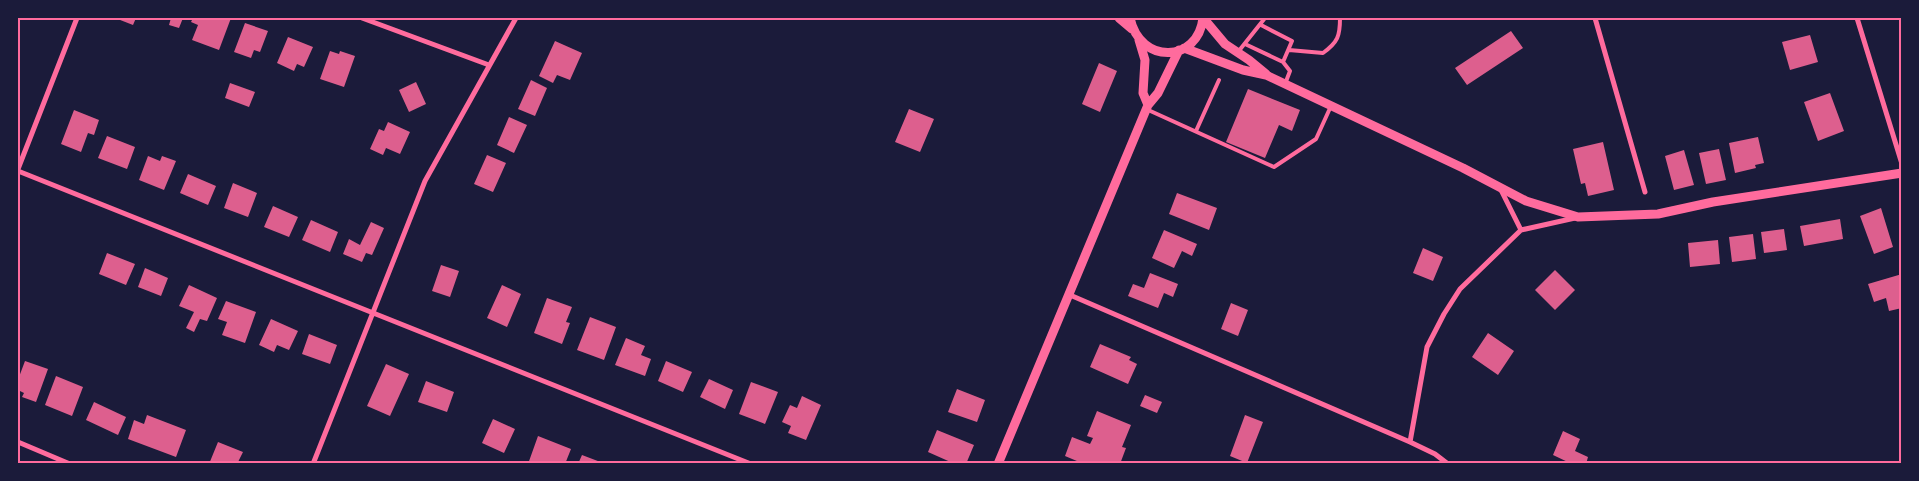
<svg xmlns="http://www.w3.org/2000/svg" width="1919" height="481" font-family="'Public Sans',sans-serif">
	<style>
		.building { fill: #dd5f8e }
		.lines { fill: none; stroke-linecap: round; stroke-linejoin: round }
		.service { stroke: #ff6b9d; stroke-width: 4 }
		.minor { stroke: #ff6b9d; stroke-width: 5 }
		.tertiary { stroke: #ff6b9d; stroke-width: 9 }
		.neatline { fill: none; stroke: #ff6b9d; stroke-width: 2 }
	</style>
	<rect width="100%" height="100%" fill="#1b1b3a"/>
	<path class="building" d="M115,18H136L133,25Z
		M171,18H183L179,28L169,25Z
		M193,18H231L219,50L192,40L198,25L191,22Z
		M245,23L268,31L260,52L254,50L251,58L234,52Z
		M1511,31L1523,48L1467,85L1455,68Z
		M1810,35L1818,62L1790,70L1782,42Z
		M288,37L313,47L304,67L297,64L294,71L277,63Z
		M555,41L582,53L570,80L557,75L553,83L539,76Z
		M330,51L339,54L340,51L355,56L344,87L320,79Z
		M1099,63L1117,71L1100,112L1082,104Z
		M531,80L547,88L535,116L518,109Z
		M416,82L426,104L409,112L399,90Z
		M230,83L255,92L249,107L225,98Z
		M1248,89L1300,110L1292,131L1279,125L1265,158L1226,142Z
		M1830,93L1844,131L1818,141L1804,102Z
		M909,109L934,119L920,152L895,142Z
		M74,110L99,120L94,135L88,133L81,152L61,144Z
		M509,117L527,125L514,153L497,145Z
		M388,122L410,132L400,154L386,148L383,155L370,149L379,129L384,131Z
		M107,136L135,147L127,169L98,158Z
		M1758,137L1764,163L1755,165L1756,168L1735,173L1729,143Z
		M1603,142L1614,190L1588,196L1585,183L1581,184L1573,149Z
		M1719,149L1726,180L1706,184L1699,153Z
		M1684,150L1694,185L1674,190L1665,156Z
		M487,155L506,163L493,192L474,184Z
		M148,156L160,161L162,156L176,161L164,190L139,180Z
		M188,174L216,186L208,205L180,193Z
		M233,183L257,193L248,217L224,208Z
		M1177,193L1217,208L1209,230L1169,214Z
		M273,206L298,217L289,237L264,227Z
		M1881,208L1893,247L1874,254L1860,216Z
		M1840,219L1843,239L1804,246L1800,226Z
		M311,220L338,232L330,252L302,240Z
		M371,222L384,228L372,255L366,253L362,262L343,254L349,239L360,245Z
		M1784,229L1787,250L1764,253L1761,232Z
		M1164,230L1197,244L1192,256L1182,251L1174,268L1152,258Z
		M1753,234L1756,259L1732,262L1729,237Z
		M1718,240L1720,264L1690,267L1688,243Z
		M1423,248L1443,257L1433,281L1413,273Z
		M107,253L135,264L126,285L99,274Z
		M441,265L459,271L450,297L432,291Z
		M145,268L168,278L161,296L138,287Z
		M1555,270L1575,290L1555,310L1535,290Z
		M1150,273L1178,284L1173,297L1164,293L1158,308L1128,296L1133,284L1144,288Z
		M1902,274V308L1889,311L1886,298L1874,302L1868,284Z
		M189,285L217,298L207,321L200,319L194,332L186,328L194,312L179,306Z
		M502,285L521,294L507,327L487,318Z
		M547,298L572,307L566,322L570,323L562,344L534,333Z
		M226,301L256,312L245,343L222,335L227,322L218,319Z
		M1231,303L1248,310L1238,336L1221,329Z
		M590,317L616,327L604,360L577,350Z
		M271,319L298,331L289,350L277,345L274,352L259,345Z
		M1488,333L1514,351L1498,375L1472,357Z
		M309,334L337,345L330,364L302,354Z
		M626,338L645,346L641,355L651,359L645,376L615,365Z
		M1100,344L1131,357L1129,360L1137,364L1128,384L1090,367Z
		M25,361L48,369L36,402L22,397L24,393L18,390V377H19Z
		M666,361L692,372L683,392L658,381Z
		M386,364L409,374L390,416L367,406Z
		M56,376L83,387L72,416L45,405Z
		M709,379L733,390L725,409L700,397Z
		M426,381L454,392L447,412L418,402Z
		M751,382L778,392L765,424L739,414Z
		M957,389L985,400L977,422L948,412Z
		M1145,395L1162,402L1157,413L1140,406Z
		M802,396L821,405L806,440L788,433L791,426L782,422L790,405L797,408Z
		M94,402L126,417L118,435L86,420Z
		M1097,411L1131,425L1122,447L1126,448L1120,464H1084L1065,456L1072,437L1090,444L1093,438L1087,436Z
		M147,415L186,430L176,457L128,439L134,420L144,424Z
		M1245,415L1263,422L1247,463L1230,456Z
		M493,419L515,429L504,453L482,443Z
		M937,430L974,445L966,464H955L928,452Z
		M1563,431L1580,439L1575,451L1588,457L1586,464H1572L1553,455Z
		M538,436L571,449L565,464H528Z
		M218,442L243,452L238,462L242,464H209Z
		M582,455L603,463V464H578Z"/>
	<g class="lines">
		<path class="service" d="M1245,44L1283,62L1292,41L1261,25
			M1289,50L1323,53C1338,42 1340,36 1340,18
			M1238,52L1265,18
			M1283,62L1290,71L1285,84
			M1146,109L1274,167L1316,139L1331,106
			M1196,131L1219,80"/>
		<path class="minor" d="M362,18L489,65
			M1595,18L1645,192
			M1857,18L1902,164
			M18,169L77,18
			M18,171L751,464
			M1500,188L1521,230
			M1070,295L1410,442L1435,454L1448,464
			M18,442L70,464
			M1410,442L1427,347L1444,314L1460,289L1521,230L1575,218
			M313,464L425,181L516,18"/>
		<path class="tertiary" d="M1119,18L1132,29
			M1130,18C1140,65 1198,63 1203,18
			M1204,19L1225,44L1249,60L1266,74
			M1139,40L1145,60L1143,93L1148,105
			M1184,48L1243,70L1266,75L1463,168L1526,201L1578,217L1658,214L1713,202L1902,173
			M998,464L1148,105L1158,93L1179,50"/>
	</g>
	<rect width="1919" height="481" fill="none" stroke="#1b1b3a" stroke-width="38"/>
	<rect x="19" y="19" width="1881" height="443" class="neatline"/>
</svg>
